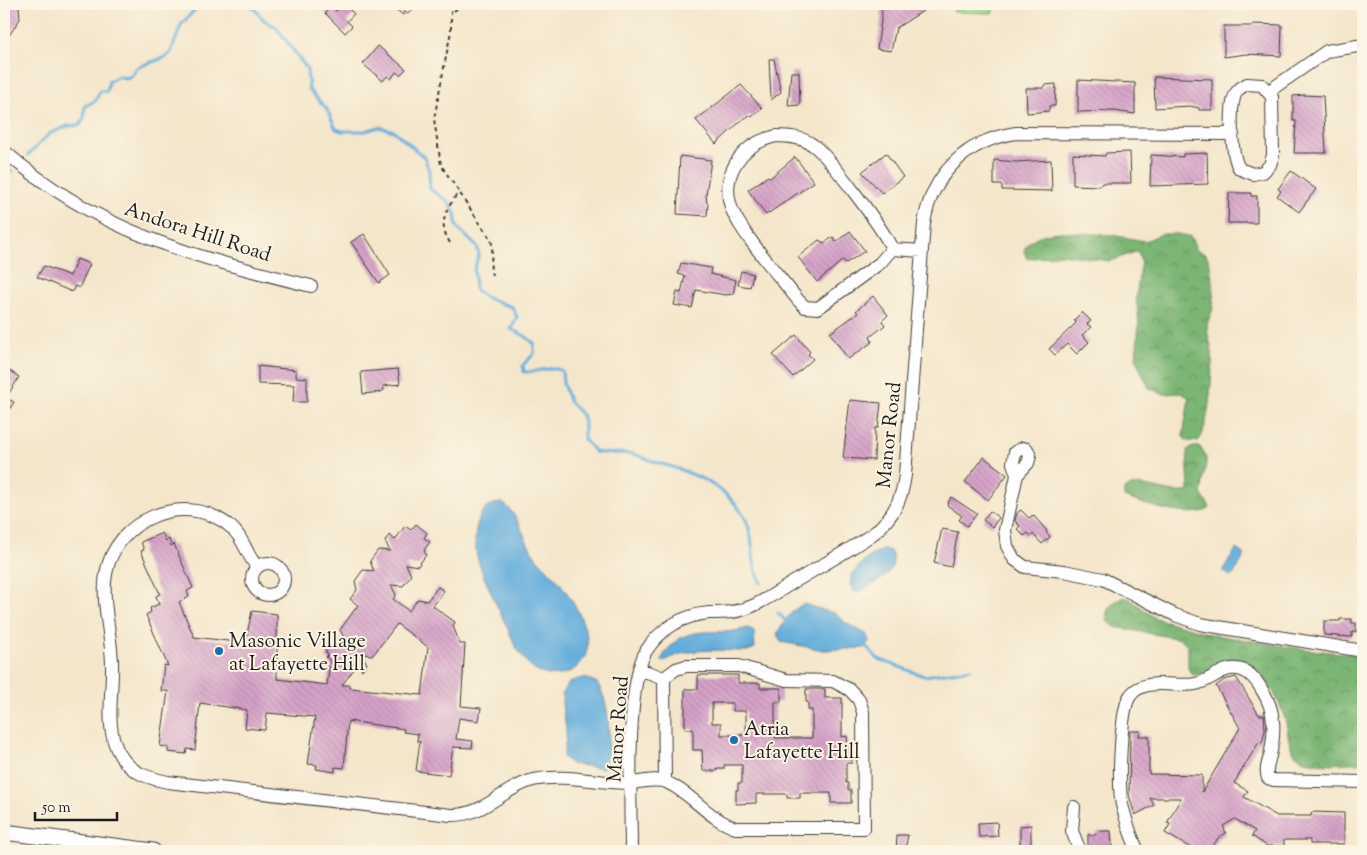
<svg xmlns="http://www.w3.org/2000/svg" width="1367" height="855" font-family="'Sorts Mill Goudy',serif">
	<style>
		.forest { fill: url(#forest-crowns); stroke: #4c6948 }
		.pitch { fill: #9bd589; stroke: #5c7852 }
		.water { fill: #64addc; stroke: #40647c }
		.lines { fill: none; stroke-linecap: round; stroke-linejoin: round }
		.stream { stroke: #64addc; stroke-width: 3 }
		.building { fill: url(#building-back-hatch); fill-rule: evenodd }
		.minor-casing { stroke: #3c3a36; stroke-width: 14 }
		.major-casing { stroke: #3c3a36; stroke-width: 17 }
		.path { stroke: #3c3a36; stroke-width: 2; stroke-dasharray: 4 4; stroke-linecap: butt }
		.minor { stroke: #fff; stroke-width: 12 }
		.major { stroke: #fff; stroke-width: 15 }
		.poi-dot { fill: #1f6fb2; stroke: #fcf5e5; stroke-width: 2 }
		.labels { text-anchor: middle; stroke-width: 4; stroke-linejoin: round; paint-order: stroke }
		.street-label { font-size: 20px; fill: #1c1c1c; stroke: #fcf5e5 }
		.poi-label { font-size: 20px; fill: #1c1c1c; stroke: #fcf5e5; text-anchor: start }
	</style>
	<defs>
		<pattern id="forest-crowns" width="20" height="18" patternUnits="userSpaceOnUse" patternTransform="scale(1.25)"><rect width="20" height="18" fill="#7cb675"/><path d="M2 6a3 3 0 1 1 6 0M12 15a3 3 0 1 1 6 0" fill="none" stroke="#65935f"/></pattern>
		<pattern id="building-back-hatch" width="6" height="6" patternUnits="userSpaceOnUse" patternTransform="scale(1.25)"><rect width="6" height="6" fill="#d5a1c8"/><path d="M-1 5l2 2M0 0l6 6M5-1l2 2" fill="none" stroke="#b68aab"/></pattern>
	</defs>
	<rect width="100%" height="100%" fill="#fcf5e5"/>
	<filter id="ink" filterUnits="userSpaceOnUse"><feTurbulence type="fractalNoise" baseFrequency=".02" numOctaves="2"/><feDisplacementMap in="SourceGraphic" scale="10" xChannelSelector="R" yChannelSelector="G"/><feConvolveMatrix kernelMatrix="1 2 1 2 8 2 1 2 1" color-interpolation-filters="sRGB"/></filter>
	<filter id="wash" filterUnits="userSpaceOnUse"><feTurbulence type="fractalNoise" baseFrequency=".0096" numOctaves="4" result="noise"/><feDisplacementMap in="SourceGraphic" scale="20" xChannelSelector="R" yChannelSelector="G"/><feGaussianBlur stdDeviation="1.12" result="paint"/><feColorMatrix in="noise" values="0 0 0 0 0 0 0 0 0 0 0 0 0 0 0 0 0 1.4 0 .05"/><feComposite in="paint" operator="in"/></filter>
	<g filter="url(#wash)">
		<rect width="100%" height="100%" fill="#f4e6cb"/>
		<path class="forest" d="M1061,232L1111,235L1145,241L1162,234H1178L1191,237L1197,251L1206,254C1212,265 1214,295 1213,307C1212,314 1208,319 1207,326C1207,334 1211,344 1212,352C1213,368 1209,432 1198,441H1187L1183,437L1189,398L1182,393L1163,394L1149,388L1136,360L1139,322L1136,298L1141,262L1138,251L1110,261L1062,254L1027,259L1024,251C1028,236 1048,233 1061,232Z
			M1193,447H1200L1206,457V463L1201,494L1210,507L1209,509C1190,520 1143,504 1124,497V489C1140,478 1170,497 1189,491L1187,450Z
			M1124,597L1130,599L1155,618L1215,635L1302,649L1350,654L1363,658V760L1359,763C1340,762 1315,768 1299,757C1287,750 1289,731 1285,719C1279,700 1262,663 1238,663C1223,663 1209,674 1194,675L1188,669V646L1181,639L1115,627L1107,621C1104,609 1113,602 1124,597Z"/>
		<path class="pitch" d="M954,4H993V13L954,12Z"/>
		<path class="water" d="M502,503C517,511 523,537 532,551C537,560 545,566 552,574C568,591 582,614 587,637C592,663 567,682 541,673C530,670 524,658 517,649C509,632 501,614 493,597C481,570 468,546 480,516C484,507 492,503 502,503Z
			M885,549L890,551C903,573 871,585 856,593L852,589C844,574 871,553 885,549Z
			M1236,549L1245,555L1232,577L1223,571Z
			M804,604L836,614L846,623L866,634L870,640L864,648L824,650L781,642L777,634C784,623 791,609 804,604Z
			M748,628L754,632L755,648L747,651C718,651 689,646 663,662L661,660C684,618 714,639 748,628Z
			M584,678L596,682C611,700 612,747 603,768L571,764L563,757C564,748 567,738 566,729C563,707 553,682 584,678Z"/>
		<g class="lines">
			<path class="stream" d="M250,4L264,20L276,27L294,51L307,69L309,90L327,109L336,129L342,131H365L379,127L394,131L425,158L429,171L430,189L449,202L455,213L457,227L477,247L479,254L474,270L475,289L484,297L512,307L517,317L511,329L525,336L534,343V354L523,365L524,372C537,373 550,365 562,371L563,383L569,401L582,415L584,422V439L595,452C608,455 621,452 633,454C641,456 648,460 655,462C690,471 729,486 746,520C756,541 749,561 761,583
				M28,155L49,134L68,126L80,125L84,118L85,106L95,101L100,91H107L109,81L119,76L125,78L130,77L138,67L166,57L171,52L181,25L200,4
				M4,196L8,190L7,175L11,171
				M778,613L788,623
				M863,643L878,659L924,676L971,669"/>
		</g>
		<g id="blocks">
			<path class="building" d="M4,4L19,7L20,19L4,43Z
				M344,4L354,14L347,21L352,26L345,33L325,13L332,6L336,11Z
				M389,4H416L408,14L405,12L403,15Z
				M890,4H917L923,11L896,28L891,51L877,49L882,13L881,11Z
				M1253,24L1282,25L1281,56L1246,54L1224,57V26H1253Z
				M378,46L406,69L400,75L396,72L391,79L387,76L383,81L363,64Z
				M769,59H774L781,92L771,100Z
				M791,72H799L800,105L788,106Z
				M1154,77L1212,79V110H1199V108L1190,106L1155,108Z
				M1078,80L1135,83V114L1114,111L1078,112Z
				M1056,84L1055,106H1049V111L1027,113L1026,88H1044V85Z
				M741,85L762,108L752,117L750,115L742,120L716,144L696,120Z
				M1304,95L1323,96L1326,153H1294L1296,121H1293V96Z
				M1130,152L1131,183H1102L1100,186L1073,185V154L1105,156L1106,153Z
				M886,153L903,177L882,193L862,172Z
				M1207,153L1208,184L1150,186L1151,155L1183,157V154Z
				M680,156L711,160L706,195L707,203L708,204L707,216L677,214Z
				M795,157L814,182L766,215L748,190L768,176L770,178Z
				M994,160L1016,162L1051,160L1052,191L1002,190V185H994Z
				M1291,171L1316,189L1299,212L1277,196L1281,191L1278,189Z
				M1229,193H1251V196H1257V223H1228Z
				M850,231L865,251L846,263L843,260L817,282L798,257L819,240L824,243L833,237L836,242Z
				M364,234L390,275L379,283L351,242Z
				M77,259L90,264L79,288L75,286L72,292L37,277L44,266L70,276Z
				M681,263L711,268L710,274L736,280L733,294L726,295L696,290L692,308L674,305L677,292L681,293L685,276L678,274Z
				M741,271L753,274L750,287L738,285Z
				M873,296L888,315L882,321L885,325L870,337L872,341L871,343L848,359L830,333L858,313L856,311Z
				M1082,312L1091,321L1087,324L1091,327L1082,335L1089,342L1077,354L1067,344L1055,355L1049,349L1076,323L1074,320Z
				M796,335L810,352L808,354L813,359L793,377L773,355Z
				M258,366L296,370V377L307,378V402H293L294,385L258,384Z
				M4,367L19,377L6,398L14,402L4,418Z
				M398,369L400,384L383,386L384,390L381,392L363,394L361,372Z
				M850,400L881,403L878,428H875L874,460L843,458Z
				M984,457L1007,475L988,500L965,482Z
				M951,497L977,514L967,526L959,520L962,516L947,505Z
				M1021,510L1029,518L1033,515L1047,531L1046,532L1050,537L1042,544L1033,534L1031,536L1028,533L1024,536L1017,529L1020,526L1015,521L1017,513Z
				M990,511L999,518L992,527L983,520Z
				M416,524L427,533L424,538L430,542L424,550L426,555L418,566L406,564L411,575L403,586L391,585L396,595L393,599L409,611L418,599L427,601L438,587L444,591L433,606L455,622L453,626L460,644H465L461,706L481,708L479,721L459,718L456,739L473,741L472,748L453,747L449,775L416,771L420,741H417L418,734L403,732L404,729L348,721L344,768L335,767V772L316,769L317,765L308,764L315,717L267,713L265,730L245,728L247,710L200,703L195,750L187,749L186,754L168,752V747L160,746L168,691H161L164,665L168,666L146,615L151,612L150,608L159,604L156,596L160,594L141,551L144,550L141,542L162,533L166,541L169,539L171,546L174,544L193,588L187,591L189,597L179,602L194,637L245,643L252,611L277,614V679L327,685L330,661L326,657L328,655L325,650L333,639L346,641L340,630L358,605L350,599L357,590L355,581L363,570L374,571L370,561L378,550L390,551L385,541L389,535L395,540L405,526L411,530ZM397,624L428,647L422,695L350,688V685H342L357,665L362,670L367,664L362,654L373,655Z
				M942,529L958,532L951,567L934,563Z
				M1340,619H1352V623H1356V632H1352V637L1324,635V621H1340Z
				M698,675H738V683H760V688H781V702H775V738H812V710H808V702H806V689H825V698H842V737L847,736L848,751L851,750L852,763H846V783H848V790H851V803H831V793H800V798H787V794H756V803L736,804V790H738V783H742V765H724V769H717V771H703L702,750H693V729H685V689H698ZM712,703H733V711H746V735H721V723H712Z
				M1236,677L1259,715H1264L1265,730L1262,743L1259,742L1234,783L1248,791L1244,797L1277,816H1311L1312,812L1344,813V844H1310V840H1284V846H1267L1252,836L1255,831L1235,819L1223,826L1226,833L1218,838L1210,851H1196L1165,833L1170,824L1167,823L1181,798H1150L1154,805L1135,815L1129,795L1130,731H1140L1139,736H1149V774L1202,775V792L1240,728L1216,686L1224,680Z
				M997,822L998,836L979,837L978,823Z
				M1031,825V845H1020V826Z
				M1099,831H1111L1112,847L1088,848V835H1095Z
				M897,835H908L905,851H896Z"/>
		</g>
	</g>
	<g filter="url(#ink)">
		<use href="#blocks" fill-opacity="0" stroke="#3c3a36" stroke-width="1"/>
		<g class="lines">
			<g class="minor-casing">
				<path id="minor" d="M1247,84L1262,85L1272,97L1273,155L1270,165L1263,172L1253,174L1240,169C1231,159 1230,112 1234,98C1235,91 1241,87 1247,84Z
					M1269,91L1327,51L1363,45
					M776,136C789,136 802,137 813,145C829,156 884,230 892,249L880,263L818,308L805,307L798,300C781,278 739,231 731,207C726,192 728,176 736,163C745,148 759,140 776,136Z
					M4,151C97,232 194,257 311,286
					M892,249L922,251
					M1017,475L1013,463L1015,452L1023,448L1027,449L1030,456L1028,463L1017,475L1005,530L1007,546L1014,559L1025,567L1064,571L1103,579L1175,615L1200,624L1363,651
					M252 579a16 16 0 1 1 32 0a16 16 0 1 1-32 0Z
					M257,567C245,552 243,535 227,524C182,491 115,520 106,574C101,604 112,635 112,665C113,694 104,729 120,755C131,773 148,778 168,782L451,815C484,816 503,788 533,780C565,773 600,784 632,783C642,782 656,778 666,782C692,793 708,819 736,828H864L863,712L859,700L850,690L833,681L786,680L739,666H686L676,669L664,678L639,669
					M664,678L665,781
					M1074,807L1072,831L1080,851
					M631,851C631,807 625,687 646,651C660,629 683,615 709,613C723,613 736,613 750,607C767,600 783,588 799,579C824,564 850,550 874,533C893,517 902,500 905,475L924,223C932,174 967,140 1016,133L1233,134
					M1138,851C1131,837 1126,820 1122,805C1118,786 1120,711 1130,696C1144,676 1176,688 1195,684C1210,682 1221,667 1237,669C1249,670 1257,681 1262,690C1276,711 1275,733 1270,756C1268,763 1265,771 1268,778L1274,780L1363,782"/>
			</g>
			<g class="major-casing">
				<path id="major" d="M4,832L153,851"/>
			</g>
			<path class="path" d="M451,10V31L434,119L441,165L491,240C495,252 488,263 492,275
				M454,11L463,4
				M450,243C436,220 448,210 459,190"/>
			<use href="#minor" class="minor"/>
			<use href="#major" class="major"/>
		</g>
	</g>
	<g class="poi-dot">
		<circle cx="219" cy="651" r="5"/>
		<circle cx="734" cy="740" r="5"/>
	</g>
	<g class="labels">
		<g class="street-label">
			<text transform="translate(198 231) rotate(18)" y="7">Andora Hill Road</text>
			<text transform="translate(888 435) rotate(-84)" y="7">Manor Road</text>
			<text transform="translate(617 729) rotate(-86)" y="7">Manor Road</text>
		</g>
		<g class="poi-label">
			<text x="229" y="647">Masonic Village<tspan x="229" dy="23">at Lafayette Hill</tspan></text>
			<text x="744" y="735">Atria<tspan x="744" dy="23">Lafayette Hill</tspan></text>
		</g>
	</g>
	<rect width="1367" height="855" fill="none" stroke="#fcf5e5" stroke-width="20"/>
	<path d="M35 812v8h82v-8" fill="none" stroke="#1c1c1c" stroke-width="2.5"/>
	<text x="42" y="812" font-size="15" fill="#1c1c1c" stroke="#fcf5e5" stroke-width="4" paint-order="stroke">50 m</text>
</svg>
